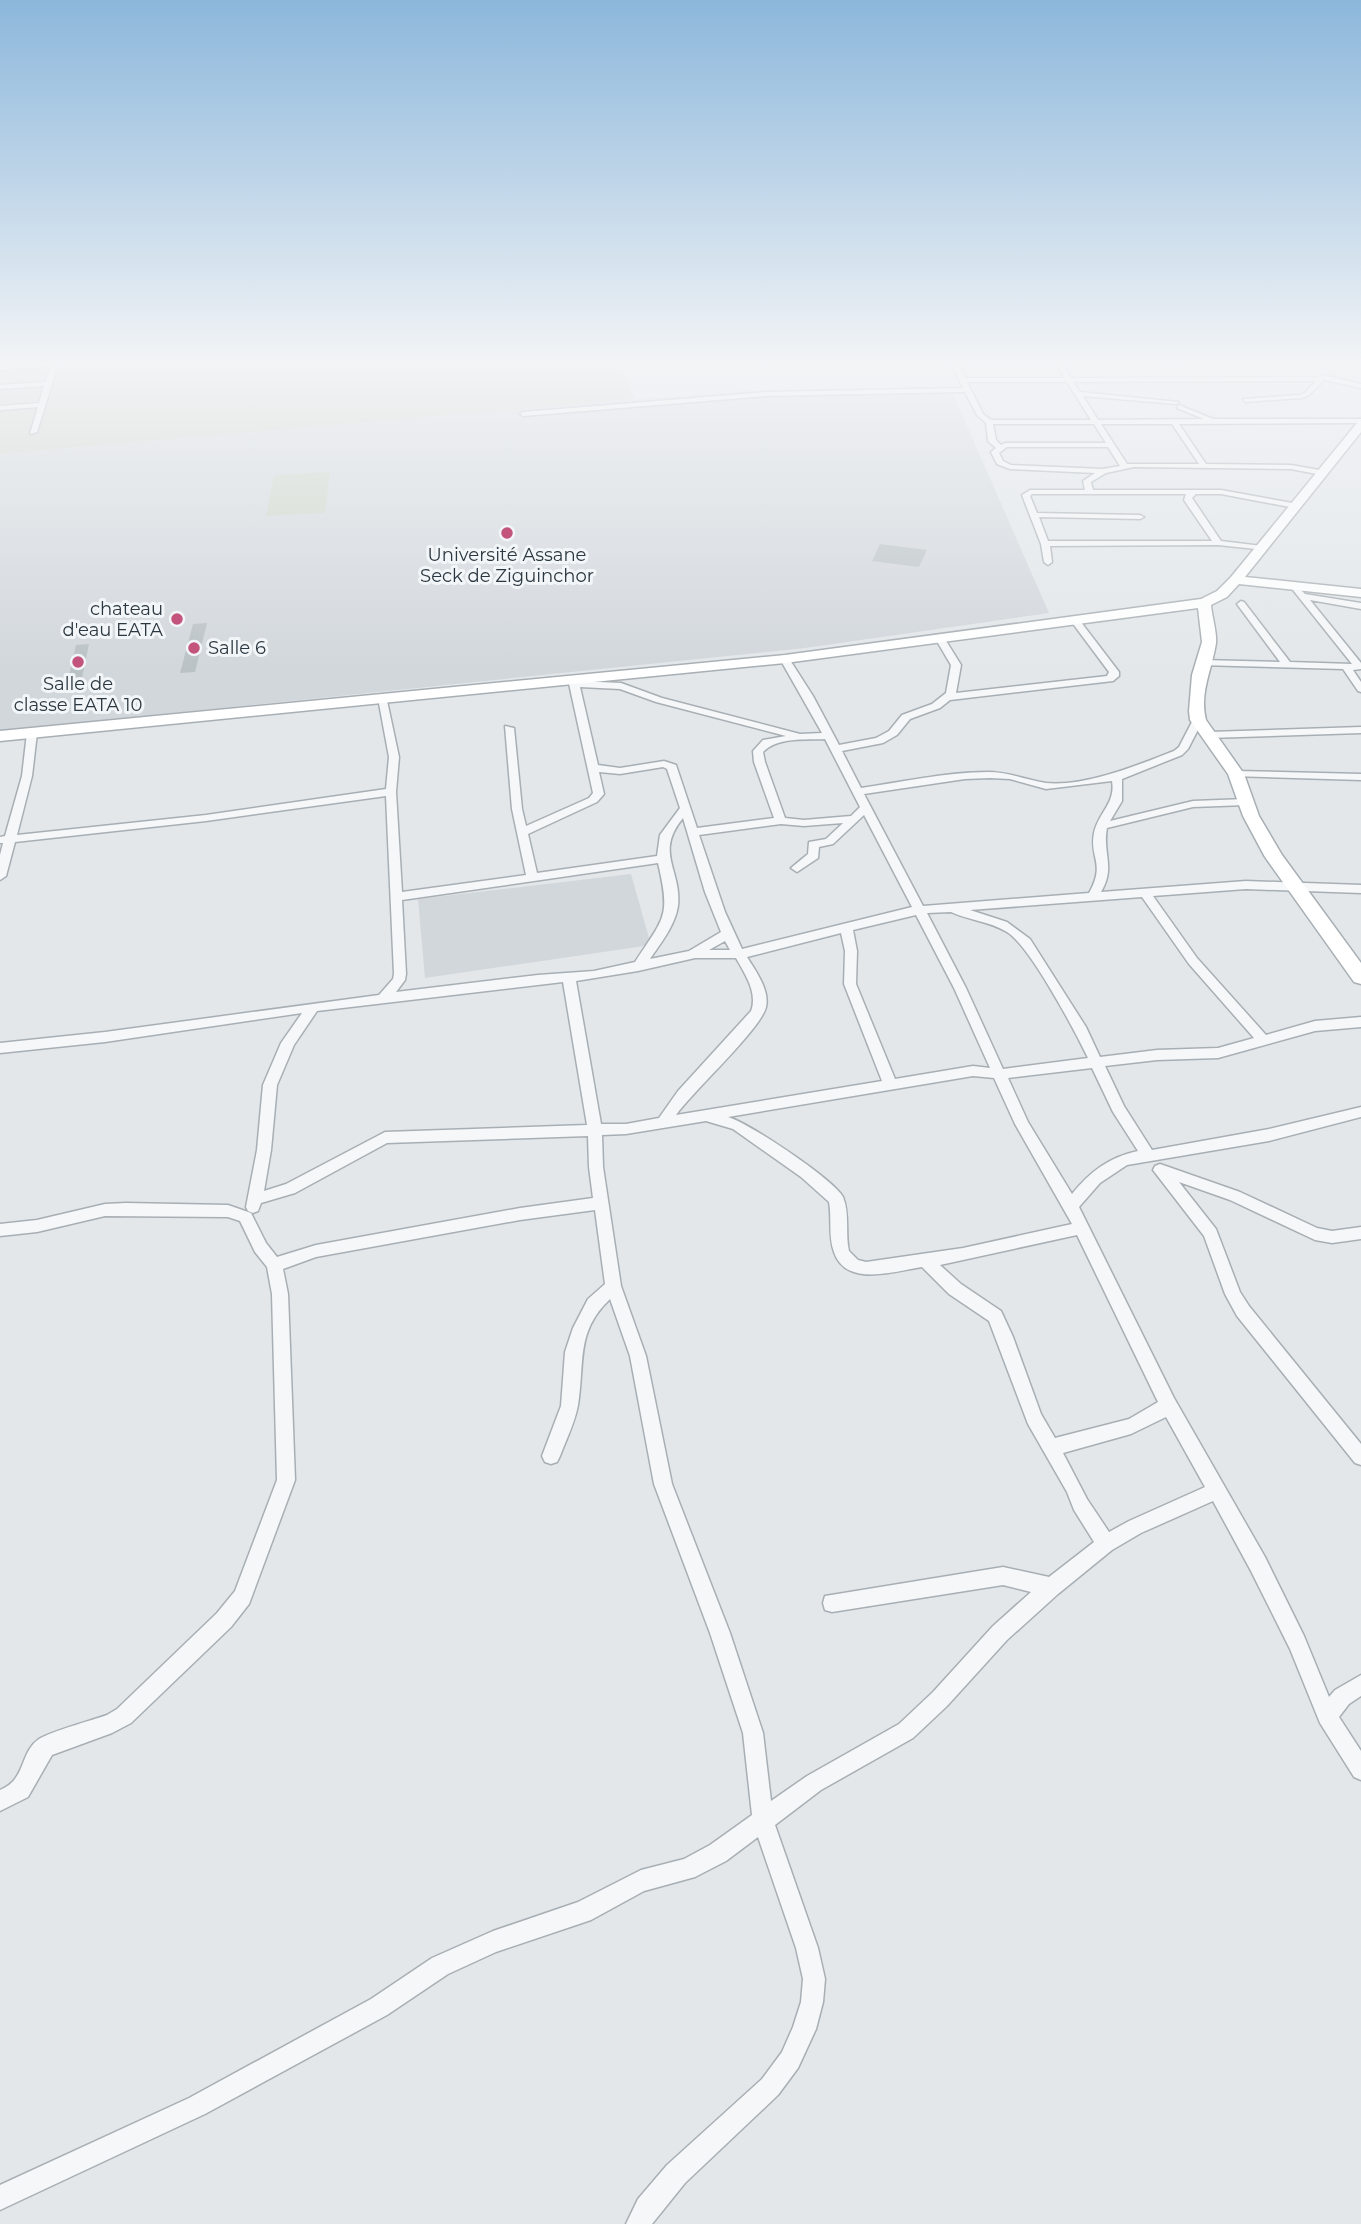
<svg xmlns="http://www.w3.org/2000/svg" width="1361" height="2224" font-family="Montserrat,sans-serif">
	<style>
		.built { fill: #d2d7dc }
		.green { fill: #ccd3c5 }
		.building { fill: #bbc2c6 }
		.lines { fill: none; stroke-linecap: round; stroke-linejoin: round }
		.street-casing { stroke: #a8afb4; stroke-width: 3 }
		.secondary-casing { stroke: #a8afb4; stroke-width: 3 }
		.street { fill: #f6f7f9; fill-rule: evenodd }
		.secondary { fill: #fff; fill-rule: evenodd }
		.poi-dot { fill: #c3547c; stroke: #f3f6f8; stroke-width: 2.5 }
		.labels { text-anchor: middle; stroke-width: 6; stroke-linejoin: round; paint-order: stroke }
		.far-poi-label { font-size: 18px; fill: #2c3841; stroke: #f3f6f8 }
	</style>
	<rect width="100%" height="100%" fill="#e3e7ea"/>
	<path class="built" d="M950,387L1049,613L805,648L0,731V454L635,399L745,391Z
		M631,874L651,945L425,978L418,899Z"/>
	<path class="green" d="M0,358H618L635,399L0,454Z
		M330,472L325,513L266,516L274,475Z"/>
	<path class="building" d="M880,544L927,550L919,567L872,561Z
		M207,623L195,672L180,673L193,624Z
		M89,644L82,678L68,680L76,645Z"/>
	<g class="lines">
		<g class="street-casing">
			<path id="street" d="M54,358H60L37,432L30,434L38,407L0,410V406L39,403L44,386L0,389V385L46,382L51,366L0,370V366L52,362Z
				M902,358H956V360H1053L1052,358H1058L1071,378L1319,377L1323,375L1361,384V388L1324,380L1309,395L1302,398L1245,402L1243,399L1299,395L1305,393L1316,381L1073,382L1080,392L1179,402L1176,404L1083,396L1098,420L1204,419L1177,408L1179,405L1213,419H1361V423L1179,424L1206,464L1291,465L1325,471L1326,473L1322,475L1291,469L1134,467L1106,473L1091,482L1093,490H1221L1298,504V508H1295L1221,494H1196L1192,498L1221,541L1262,546H1265V550L1218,545L1050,546L1052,562L1048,565L1044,562L1041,544L1022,495L1030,490H1085L1083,481L1095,473L1010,469L997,464L991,452L996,448L988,441L986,423L977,415L965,392L766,396L523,416L520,414L523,412L766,392L963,388L950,361ZM958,364H1056L1064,378H965ZM967,382H1067L1091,420H991L983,414ZM993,424H1094L1106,443H1005L1001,445L996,440ZM1101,424H1172L1199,464H1127ZM1007,447H1108L1120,466L1103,469L1011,465L1003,461L999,453ZM1032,494H1186L1184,500L1212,541H1048L1039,517L1140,519L1144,517L1140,515L1037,513L1030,496Z
				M1357,358H1361V360L1358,359Z
				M1162,361H1338L1341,363L1338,365L1160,364Z
				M1296,585L1305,594L1361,603V609L1310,600L1361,663V669L1353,670L1361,682V692L1358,691L1343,669L1199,665V661L1202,660L1280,662L1237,604L1241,601L1244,602L1290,662L1352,664L1293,590L1292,588Z
				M1071,617H1077L1119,672V676L1113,681L950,700L940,708L910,719L897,735L883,743L842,751L861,788C903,782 946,772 988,772C1009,772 1026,780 1046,783C1085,787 1138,765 1174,751L1179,747L1194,718H1202L1203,720L1188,749L1182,755L1122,779V801L1110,821L1193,801L1246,799L1251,802L1246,805L1193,807L1107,828C1102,853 1116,867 1101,892L1246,881L1361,885V893L1246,889L1153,896L1197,958L1266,1035L1315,1021L1361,1017V1027L1315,1031L1218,1058L1157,1060L1105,1066L1124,1106L1152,1150L1269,1129L1361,1107V1117L1269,1141L1127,1165L1100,1183L1079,1207L1174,1398L1265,1557L1304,1636L1329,1697L1335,1690L1361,1675V1696L1349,1704L1339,1717L1361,1751V1780L1354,1777L1320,1723L1290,1649L1251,1571L1213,1501L1141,1533L1112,1550L1058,1594L1007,1640L947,1706L913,1738L821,1790L775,1825L818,1948L825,1979L823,2002L816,2029L798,2068L778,2095L685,2183L652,2224H626L638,2199L667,2165L762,2079L782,2052L793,2027L801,2002L803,1979L796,1948L758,1837L726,1861L695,1877L644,1891L591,1920L496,1952L448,1974L387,2015L205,2114L0,2210V2185L189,2098L371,1999L432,1958L493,1931L578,1902L641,1870L684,1859L710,1845L752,1815L743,1733L710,1633L654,1484L630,1356L610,1299C575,1332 585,1363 578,1405C575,1422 566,1440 560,1456L557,1462L551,1464L545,1462L542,1456L561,1406L565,1352L573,1328L588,1299L605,1284L595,1210L520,1220L316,1257L283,1269L288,1294L295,1480L249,1604L231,1627L131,1723L112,1733L52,1755L28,1797L0,1811V1790C27,1779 19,1753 39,1739C52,1731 90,1721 107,1715L117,1709L217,1613L235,1591L277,1480L272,1294L267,1267L255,1252L240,1221L228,1217L105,1216L37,1232L0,1236V1224L37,1220L105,1204L126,1203L228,1205L251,1213L266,1243L277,1257L316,1245L520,1208L593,1198L589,1167L588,1136L387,1143L295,1193L261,1203L258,1211L253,1213L248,1211L246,1207L257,1150L263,1085L281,1043L302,1013L105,1042L0,1053V1043L105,1032L379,995L393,979L394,974L386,796L206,821L15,842L6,876L0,880V855L3,843H0V837L5,836L22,776L27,733L32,730L37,733L32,776L17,835L206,815L386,789L389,757L378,698L386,696L399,757L396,792L402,892L526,875L512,809L505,726L514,728L522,809L526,826L589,798L593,793L568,679L570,677H576L578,681L621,683L662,698L800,734L822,733L780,659L788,657L813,696L839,745L876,738L889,731L902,715L932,704L946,693L951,665L935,638L937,636H943L961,665L956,693L1107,676L1109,672L1071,621ZM580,687L620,689L656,702L786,736L763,740L753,751L754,762L774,818L697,828L676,765L664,761L620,768L598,765ZM825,739L860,807L851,816L804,820L785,818L765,762L763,752C777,737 806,740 825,739ZM663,767L667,769L680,808L660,835L657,856L537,873L528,834L597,802L604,794L599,772L620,774ZM990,778L1010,779L1046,789L1112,781C1116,803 1098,813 1094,833C1089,858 1106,863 1089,893L923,906L864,794L965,779ZM864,815L912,907L742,949L725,912L699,835L781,824L804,826L843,823L826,839L809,842L808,854L791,868L797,872L818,858L819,847L833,844ZM683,818L705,892L721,932L689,951L650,959C660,944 675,926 678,906C682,870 654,853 683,818ZM658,863C671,918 664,917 635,962L594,971L538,975L396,992L405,980L406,974L402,900ZM1142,897L1189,964L1254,1038L1218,1048L1157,1050L1100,1057L1086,1027L1030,939L1007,922L970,910ZM951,912C968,920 989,921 1007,932C1030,946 1075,1031 1088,1058L1003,1069L966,988L927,913ZM916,915L954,988L990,1068L973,1066L895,1079L856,984L857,951L853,930ZM841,933L845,951L844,984L882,1081L676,1115C694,1090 761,1029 766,1007C770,990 755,970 747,957ZM725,941L730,950H709ZM695,958H736C745,974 758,993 751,1011L678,1091L659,1118L626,1124H601L576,981L638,971ZM563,982L587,1125L385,1132L286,1184L264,1191L271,1150L277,1085L294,1045L317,1011ZM1092,1068L1113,1112L1138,1151C1109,1157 1090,1172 1072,1194L1028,1122L1008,1078ZM973,1076L994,1078L1015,1124L1072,1224L963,1248L866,1262L858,1260L849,1251C845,1234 850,1213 843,1197C833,1179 749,1123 728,1117ZM706,1121L733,1129L801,1177L829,1202C832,1218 828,1236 834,1252C846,1288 895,1271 922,1267L949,1294L989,1321L1028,1424L1067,1492L1074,1510L1094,1542L1049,1577L1003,1567L825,1596L823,1603L825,1610L832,1612L1003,1585L1031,1592L993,1626L933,1692L899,1724L807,1776L771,1801L763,1733L730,1633L672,1484L646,1356L621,1286L603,1167L602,1135L626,1134ZM1077,1235L1158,1402L1129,1419L1055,1438L1041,1414L1013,1337L1001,1311L961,1284L940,1265ZM1166,1417L1205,1487L1129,1521L1109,1532L1087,1499L1063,1453L1131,1434Z
				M1361,727V733L1209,738L1204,735L1209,732Z
				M1236,771L1361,774V780L1232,776L1231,774Z
				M1160,1164L1240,1192L1317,1228L1332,1231L1361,1227V1239L1332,1243L1315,1240L1230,1200L1179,1182L1216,1229L1240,1292L1249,1306L1361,1444V1465L1355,1463L1237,1316L1225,1294L1204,1236L1153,1170L1155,1166Z"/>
		</g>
		<g class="secondary-casing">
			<path id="secondary" d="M1361,422V432L1245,577L1361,589V597L1239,584L1227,597L1211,605C1212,617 1217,632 1216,643C1212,670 1199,693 1206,720L1244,774L1259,816L1282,855L1361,963V984L1354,982L1265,857L1243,816L1228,774L1190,720L1189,711L1192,675L1202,642L1198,608L785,663L0,741V731L785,655L1201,599L1217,591L1231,577L1357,423Z"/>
		</g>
		<use href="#street" class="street"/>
		<use href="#secondary" class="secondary"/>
	</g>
	<linearGradient id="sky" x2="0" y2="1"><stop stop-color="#8cb7db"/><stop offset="0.54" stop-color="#f2f4f6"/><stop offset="1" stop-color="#f2f4f6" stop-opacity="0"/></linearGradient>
	<rect width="1361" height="669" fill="url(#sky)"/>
	<g class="poi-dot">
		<circle cx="507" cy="533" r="7"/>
		<circle cx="177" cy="619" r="7"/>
		<circle cx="194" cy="648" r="7"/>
		<circle cx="78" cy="662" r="7"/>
	</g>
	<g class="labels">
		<g class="far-poi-label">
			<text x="507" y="561">Université Assane<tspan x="507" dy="21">Seck de Ziguinchor</tspan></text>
			<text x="163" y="615" text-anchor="end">chateau<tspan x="163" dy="21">d'eau EATA</tspan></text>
			<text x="208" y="654" text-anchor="start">Salle 6</text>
			<text x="78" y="690">Salle de<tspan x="78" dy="21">classe EATA 10</tspan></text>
		</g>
	</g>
</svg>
